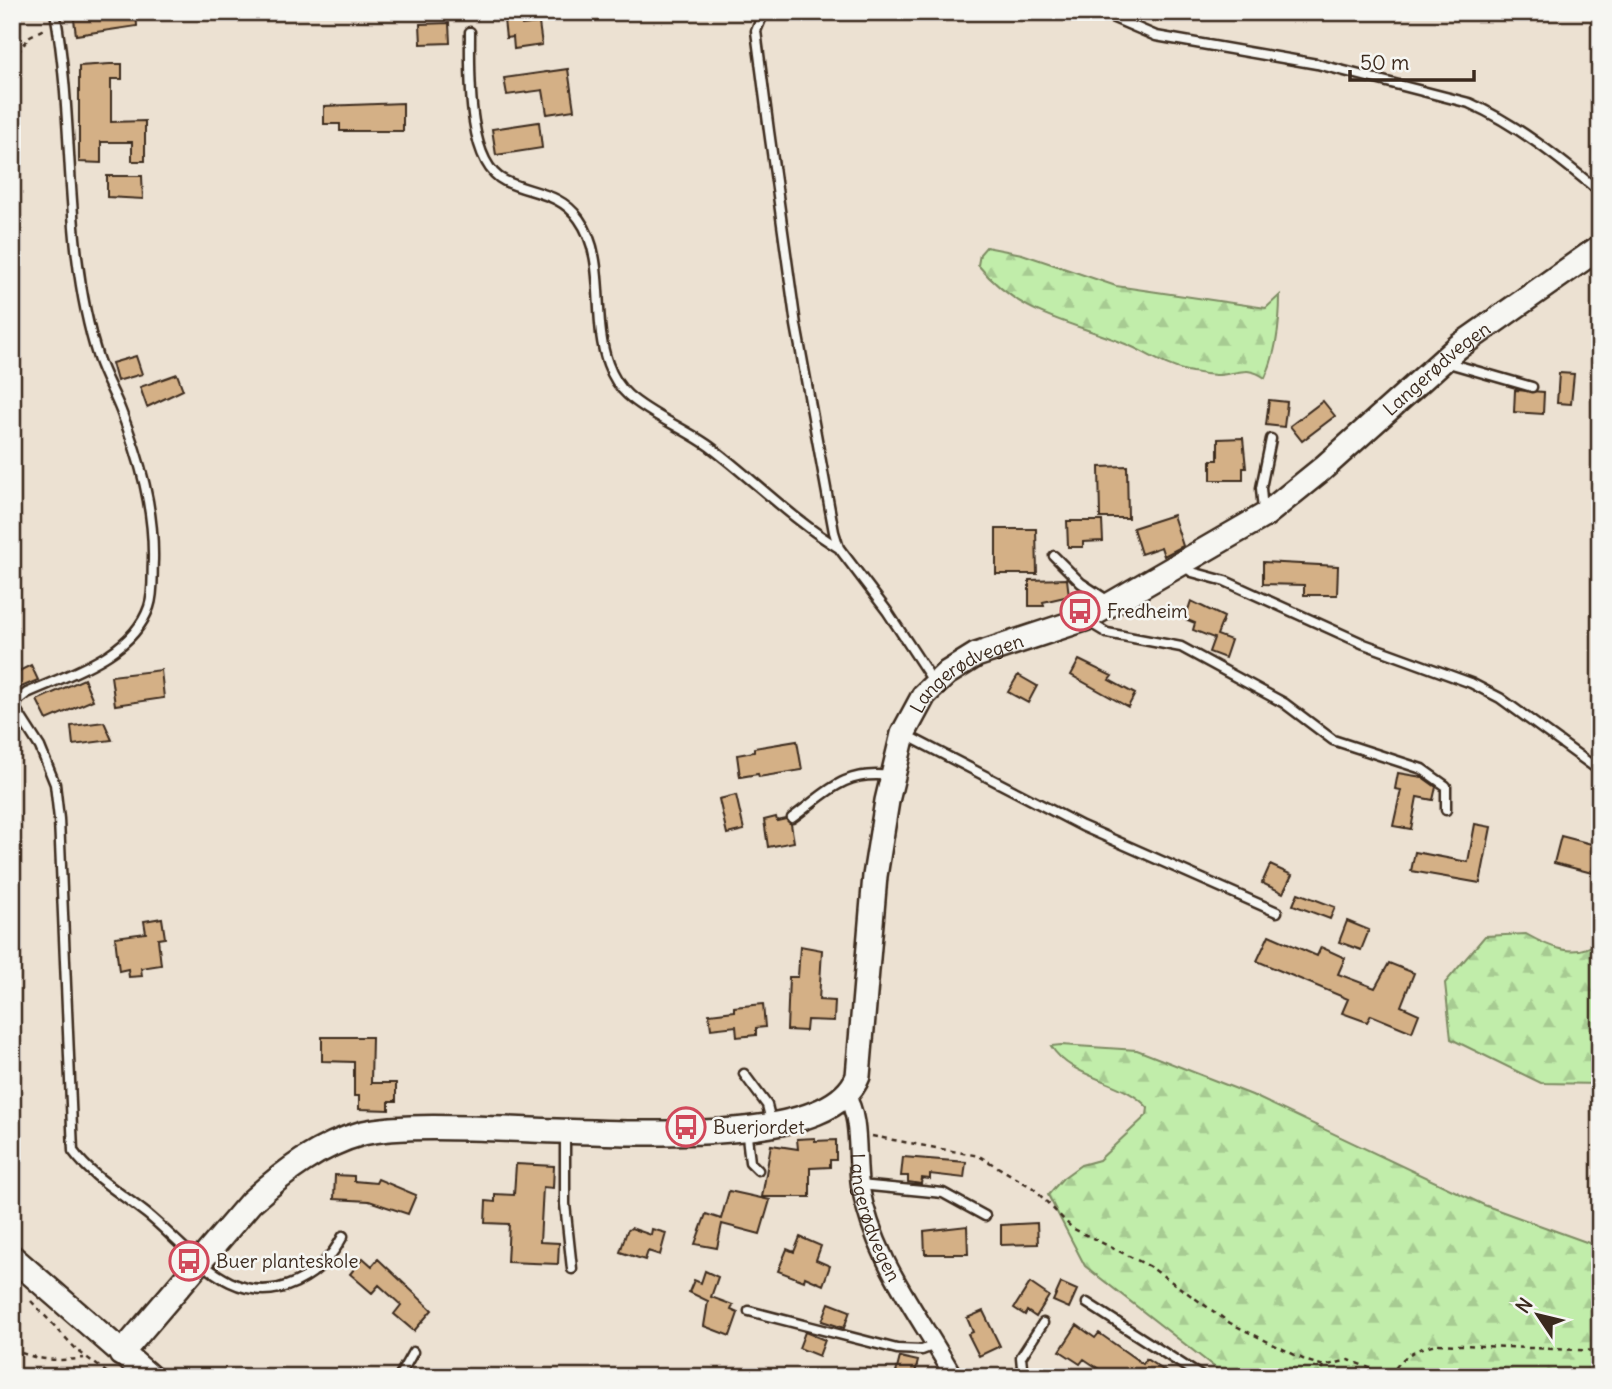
<svg xmlns="http://www.w3.org/2000/svg" width="1612" height="1389" font-family="Delius,sans-serif">
	<style>
		.forest { fill: url(#forest-firs); stroke: #7e8c64; stroke-width: 2 }
		.building { fill: #d4b086; stroke: #3b2a1e; stroke-width: 2 }
		.lines { fill: none; stroke-linecap: round; stroke-linejoin: round }
		.lane-casing { stroke: #3b2a1e; stroke-width: 13 }
		.street-casing { stroke: #3b2a1e; stroke-width: 21 }
		.secondary-casing { stroke: #3b2a1e; stroke-width: 28 }
		.path { stroke: #3b2a1e; stroke-width: 2.5; stroke-dasharray: 5 5; stroke-linecap: butt }
		.lane { stroke: #f6f6f2; stroke-width: 8 }
		.street { stroke: #f6f6f2; stroke-width: 16 }
		.secondary { stroke: #f6f6f2; stroke-width: 23 }
		.labels { text-anchor: middle; stroke-width: 5; stroke-linejoin: round; paint-order: stroke }
		.street-label { font-size: 19px; fill: #3b2a1e; stroke: #f6f6f2 }
		.poi-label { font-size: 19px; fill: #3b2a1e; stroke: #f6f6f2; text-anchor: start }
	</style>
	<defs>
		<pattern id="forest-firs" width="22" height="20" patternUnits="userSpaceOnUse" patternTransform="scale(1.75)"><rect width="22" height="20" fill="#c1edaa"/><path d="M5 1l3.5 6h-7zM16 11l3.5 6h-7z" fill="#a7cb92"/></pattern>
	</defs>
	<rect width="100%" height="100%" fill="#ece1d2"/>
	<filter id="ink" filterUnits="userSpaceOnUse"><feTurbulence type="fractalNoise" baseFrequency=".0143" numOctaves="2"/><feDisplacementMap in="SourceGraphic" scale="14" xChannelSelector="R" yChannelSelector="G"/><feConvolveMatrix kernelMatrix="1 2 1 2 8 2 1 2 1" color-interpolation-filters="sRGB"/></filter>
	<g filter="url(#ink)">
		<path class="forest" d="M986,247L1022,254L1116,286L1266,308L1280,295C1280,323 1277,352 1265,378C1248,365 1238,374 1219,375C1211,375 1200,373 1192,372C1166,368 1147,352 1123,343C1066,320 1020,316 978,265L980,254Z
			M1526,934C1549,947 1575,960 1600,941V1084L1541,1083L1451,1039L1445,983L1485,936Z
			M1061,1045L1137,1050L1252,1095L1484,1205L1600,1247V1377H1227L1085,1266L1048,1195L1063,1178L1081,1165L1099,1160L1147,1115L1148,1108C1123,1079 1072,1080 1051,1046Z"/>
		<path class="building" d="M73,12H136L137,26L76,35Z
			M521,18L522,25L539,23L542,45L514,49L513,37L506,38L504,20Z
			M449,23L450,43L421,44L420,24Z
			M110,64H122V79H111V122L145,121V161H132V142H101V163L79,162V66Z
			M568,69L574,110L547,114L543,90L507,95L504,78Z
			M403,103V131H340V124H324V106Z
			M539,122L542,148L496,155L492,129Z
			M107,176H142L143,199L107,197Z
			M136,356L142,374L117,381L112,363Z
			M1559,373L1574,374L1571,404L1557,403Z
			M177,374L183,390L147,407L140,387Z
			M1515,390L1544,392L1543,414L1514,412Z
			M1269,400L1287,402L1284,427L1266,425Z
			M1323,401L1335,416L1302,441L1290,426Z
			M1243,438L1246,468H1243V480H1211V460H1218V439Z
			M1127,466L1128,518H1100L1099,467Z
			M1173,515L1183,546L1164,556L1161,547L1141,554L1133,528Z
			M1067,521H1102L1103,541L1083,542V547H1068Z
			M996,529H1036L1037,574H996Z
			M1263,562L1338,566L1337,595H1304V585L1263,584Z
			M1067,579L1069,596L1043,602L1044,606H1029V580Z
			M1191,601L1224,617L1217,635L1231,640L1225,658L1209,652L1214,638L1193,630L1195,623L1185,619Z
			M1079,660L1112,676L1109,680L1135,694L1128,707L1071,675Z
			M31,665L38,680L19,688L13,674Z
			M161,670L164,698L115,705L111,676Z
			M1018,675L1037,686L1028,703L1008,692Z
			M84,679L93,700L47,720L37,700Z
			M104,722L112,740L73,745L71,726Z
			M797,741L802,770L759,777L758,774L740,777L737,755L754,752V748Z
			M1398,773L1422,777L1436,787L1433,800L1417,797L1411,829L1393,826L1401,790L1395,789Z
			M736,795L744,830L727,834L719,799Z
			M776,817L777,821L786,819L791,824L794,842L768,847L764,820Z
			M1475,824L1491,827L1480,883L1411,871L1415,852L1468,862Z
			M1561,836L1599,846L1592,873L1554,863Z
			M1270,865L1292,875L1283,893L1262,883Z
			M1298,893L1335,907L1330,919L1293,905Z
			M162,918L165,938L158,939L161,965L141,968L142,976L129,977L128,969L119,971L115,937L146,933L144,921Z
			M1347,921L1369,930L1361,950L1339,942Z
			M1269,935L1317,956L1321,947L1345,958L1338,974L1375,988L1389,963L1414,973L1401,1006L1419,1014L1412,1032L1371,1015L1367,1022L1342,1013L1348,999L1257,961Z
			M800,946L822,950L819,1000L835,1001L834,1021L807,1020L806,1031L787,1030L789,977H798Z
			M763,1004L765,1027L756,1028V1035L737,1037L736,1026L711,1029L709,1014L734,1011V1007Z
			M322,1037H372L371,1083H396V1101H389V1110L359,1109V1096H354V1062L322,1061Z
			M815,1138V1141L836,1140V1160H830V1167L810,1168V1197H762L771,1145L798,1149L797,1139Z
			M903,1157L966,1162L964,1178L930,1174V1179L922,1178L921,1184L908,1182V1176H901Z
			M516,1164L554,1166L553,1188L543,1187L540,1242L559,1243L558,1264L507,1262L509,1224L485,1223L486,1201L495,1202V1194L514,1195Z
			M335,1175L354,1176V1181L376,1183L378,1179L416,1195L408,1214L369,1201L334,1199Z
			M729,1191L770,1200L760,1234L722,1224L717,1248L695,1244L706,1214L721,1219Z
			M1037,1223L1038,1244L1001,1245V1225Z
			M967,1226L968,1254H925L924,1231Z
			M631,1228L651,1235L652,1229L666,1233L660,1255L648,1251L645,1260L620,1252L627,1231Z
			M800,1237L821,1246L816,1260L830,1266L823,1285L805,1277L804,1281L778,1271L787,1249L794,1252Z
			M363,1258L372,1266L378,1259L432,1310L414,1331L394,1314L401,1305L379,1285L372,1293L350,1274Z
			M705,1271L718,1277L711,1297L733,1305L731,1310L738,1313L730,1336L704,1326L708,1301L689,1292L694,1280L701,1283Z
			M1030,1283L1049,1296L1036,1317L1027,1311L1025,1315L1014,1308Z
			M1061,1283L1077,1290L1069,1308L1053,1301Z
			M829,1303L850,1311L844,1328L822,1321Z
			M983,1311L1000,1346L979,1356L968,1334L973,1332L967,1318Z
			M1077,1325L1095,1338L1099,1333L1143,1364L1146,1359L1174,1377H1111L1084,1359L1080,1364L1060,1351Z
			M805,1332L825,1340L819,1356L799,1348Z
			M900,1357L918,1361L914,1377L896,1373Z"/>
		<g class="lines">
			<g class="lane-casing">
				<path id="lane" d="M55,12C76,127 62,245 98,358C104,376 114,393 121,411C140,459 154,508 153,560C152,575 154,593 149,607C132,656 69,674 27,693L18,700L15,708L40,747L55,784L59,819L73,1151C92,1177 121,1193 147,1214C174,1236 198,1266 230,1282C276,1304 322,1276 343,1236
					M764,12L756,31L769,131L796,325L834,532L839,548L887,611L933,681
					M1100,12L1156,36L1317,64L1469,103C1517,124 1560,159 1600,192
					M470,32C470,70 466,163 505,181C532,194 560,192 579,219C608,259 591,319 608,364C612,375 619,387 628,395C653,417 687,429 713,449C755,481 794,521 839,548
					M1445,362L1532,387
					M1263,512L1261,488L1271,439
					M1054,556L1081,583L1110,602
					M1184,566L1192,572L1225,581L1364,644L1471,683L1500,698L1600,771
					M1087,621L1107,633L1181,647L1284,703L1333,740L1422,769L1446,786V810
					M906,735L1082,826L1277,912
					M792,818C827,793 842,770 890,776
					M744,1074L767,1105L771,1121
					M746,1128L750,1162L758,1170
					M565,1133V1204L572,1269
					M860,1185L943,1193L985,1216
					M1087,1303L1202,1377
					M749,1311L897,1349L922,1350L935,1345
					M399,1377L413,1352
					M1023,1377L1021,1357L1043,1323"/>
			</g>
			<g class="street-casing">
				<g id="street">
					<path id="s1" d="M846,1096C861,1115 856,1160 860,1185C874,1261 918,1312 954,1377"/>
				</g>
			</g>
			<g class="secondary-casing">
				<g id="secondary">
					<path d="M12,1257L150,1377"/>
					<path id="s2" d="M121,1354L251,1202C284,1172 319,1145 363,1133C459,1109 820,1176 858,1076L875,876L887,801L903,734L924,695L947,673L976,655L1085,619L1265,515L1322,469L1458,347L1600,247"/>
				</g>
			</g>
			<path class="path" d="M12,61L30,36L46,28
				M872,1136L979,1156L1033,1188L1072,1228L1149,1266L1230,1323L1307,1361L1324,1366L1349,1360L1392,1377
				M31,1301L77,1350L113,1377
				M12,1349C35,1360 59,1362 84,1358
				M12,1375L17,1373L23,1377
				M1390,1376C1403,1355 1414,1349 1437,1344L1600,1351
				M1317,1377L1324,1366"/>
			<use href="#lane" class="lane"/>
			<use href="#street" class="street"/>
			<use href="#secondary" class="secondary"/>
		</g>
	</g>
	<defs>
		<g id="bus-ring" transform="scale(2.0125)"><circle r="9.5" fill="#f6f6f2" stroke="#d1495b" stroke-width="1.5"/><path d="M-5-6H5V4H4V6H2V4H-2V6H-4V4H-5ZM-3.5-4V0h7V-4ZM-3.5 1.2v1.5H-2V1.2ZM2 1.2v1.5H3.5V1.2Z" fill="#d1495b"/></g>
	</defs>
	<g fill-rule="evenodd">
		<use href="#bus-ring" x="1080" y="611"/>
		<use href="#bus-ring" x="686" y="1127"/>
		<use href="#bus-ring" x="189" y="1261"/>
	</g>
	<g class="labels">
		<g class="street-label">
			<text dy="7" stroke="none"><textPath href="#s2" startOffset="1850">Langerødvegen</textPath></text>
			<text dy="7" stroke="none"><textPath href="#s2" startOffset="1284">Langerødvegen</textPath></text>
			<text dy="7" stroke="none"><textPath href="#s1" startOffset="126">Langerødvegen</textPath></text>
		</g>
		<g class="poi-label">
			<text x="1107" y="618">Fredheim</text>
			<text x="713" y="1134">Buerjordet</text>
			<text x="216" y="1268">Buer planteskole</text>
		</g>
	</g>
	<rect width="1612" height="1389" fill="none" stroke="#f6f6f2" stroke-width="42"/>
	<rect x="21" y="21" width="1570" height="1347" fill="none" stroke="#3b2a1e" stroke-width="2.5" filter="url(#ink)"/>
	<g transform="translate(1538 1315) rotate(305)" stroke="#f6f6f2" stroke-width="5" paint-order="stroke">
	<path d="M0-5L12 26L0 18L-12 26Z" fill="#3b2a1e"/>
	<text y="-10" font-size="19" font-weight="bold" text-anchor="middle" fill="#3b2a1e">N</text>
	</g>
	<path d="M1350 70v10h124v-10" fill="none" stroke="#3b2a1e" stroke-width="3.5"/>
	<text x="1360" y="70" font-size="21" fill="#3b2a1e" stroke="#f6f6f2" stroke-width="5" paint-order="stroke">50 m</text>
</svg>
